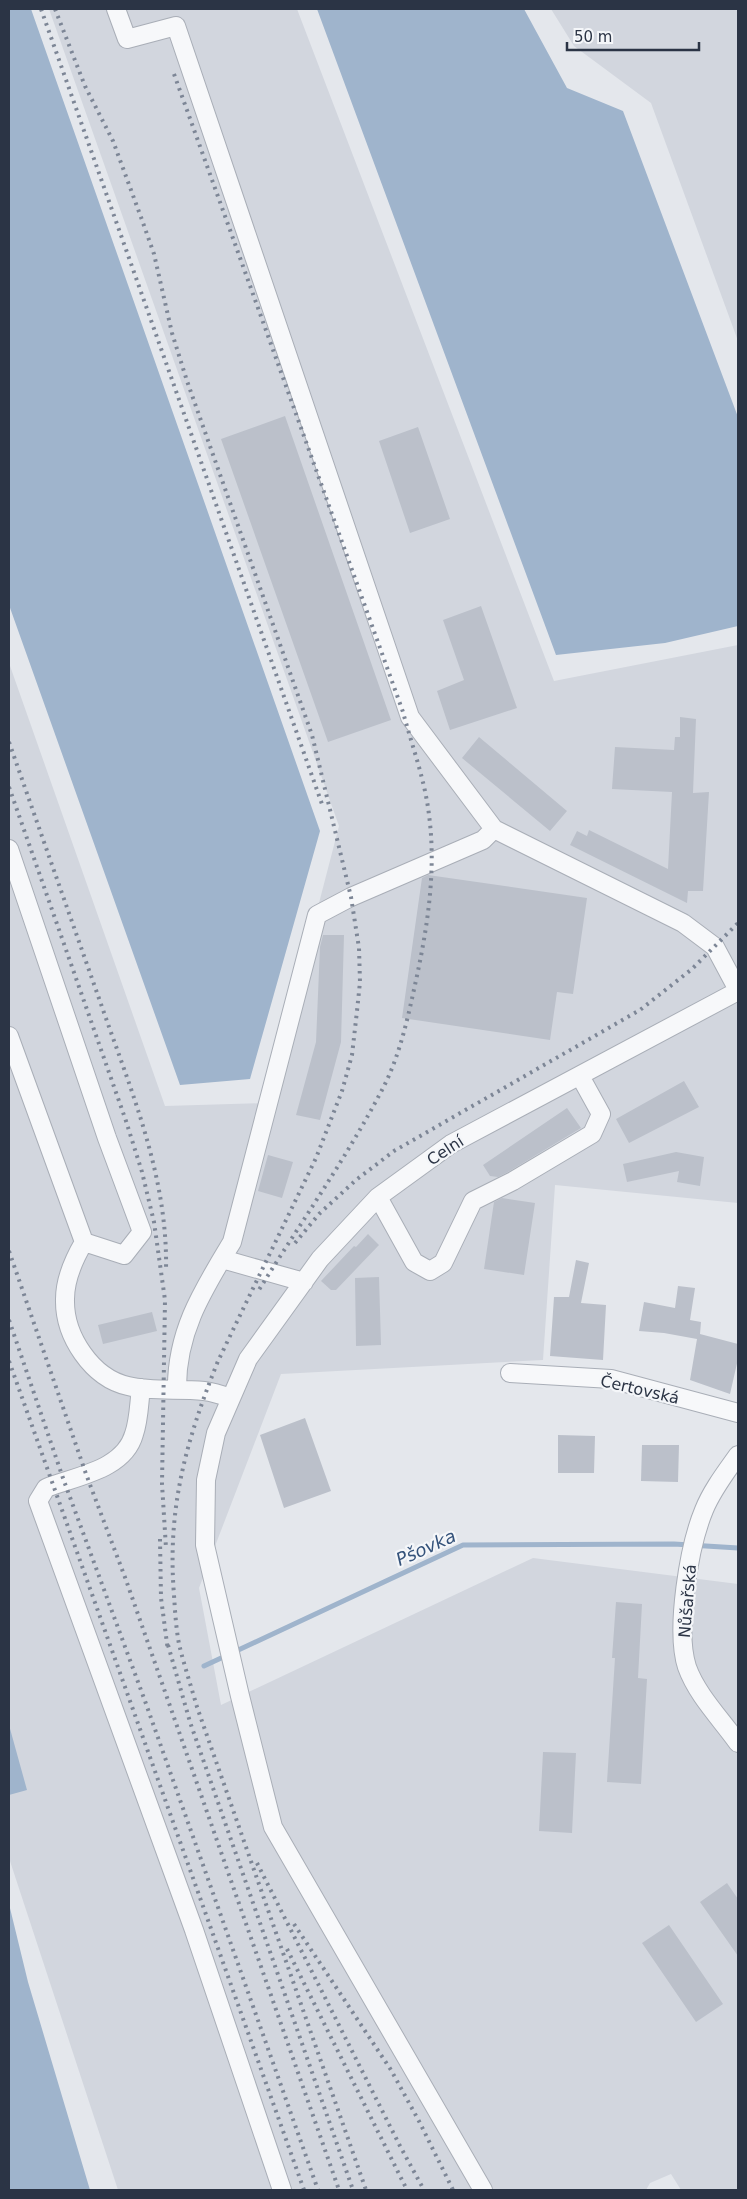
<svg xmlns="http://www.w3.org/2000/svg" width="747" height="2199" font-family="'DejaVu Sans',sans-serif">
	<style>
		.built { fill: #d2d6de }
		.water { fill: #9fb4cc }
		.lines { fill: none; stroke-linecap: round; stroke-linejoin: round }
		.stream { stroke: #9fb4cc; stroke-width: 5 }
		.building { fill: #bbc0ca }
		.minor-casing { stroke: #a9aeb7; stroke-width: 20 }
		.minor { stroke: #f7f8fa; stroke-width: 18 }
		.rail { stroke: #7d8696; stroke-width: 4; stroke-dasharray: 2.5 5; stroke-linecap: butt }
		.labels { text-anchor: middle; stroke-width: 4.5; stroke-linejoin: round; paint-order: stroke }
		.street-label { font-size: 16px; fill: #2b3445; stroke: #f4f6f9 }
		.water-label { font-size: 18px; font-style: italic; fill: #34527a; stroke: #f4f6f9 }
	</style>
	<rect width="100%" height="100%" fill="#e4e7ec"/>
	<path class="built" d="M49,9H297L554,681L738,645V1203L555,1185L543,1360L281,1374L199,1588L221,1705L533,1558L738,1584V2190H681L671,2174L650,2183L646,2190H118L9,1858V663L165,1106L267,1103L339,826Z
		M551,9H738V341L651,103L574,46Z"/>
	<path class="water" d="M9,9H31L320,831L250,1079L180,1085L9,605Z
		M317,9H524L567,88L623,111L738,417V626L665,643L556,655Z
		M9,1725L27,1790L9,1795Z
		M9,1904L28,1982L90,2190H9Z"/>
	<g class="lines">
		<path class="stream" d="M204,1666L463,1545L674,1544L738,1548"/>
	</g>
	<path class="building" d="M285,416L391,720L328,742L221,439Z
		M418,427L450,519L410,533L379,441Z
		M481,606L517,708L450,730L437,691L464,680L443,620Z
		M680,717L696,719L693,793L709,792L703,891H688L687,903L570,845L577,831L587,836L589,830L668,869L672,792L612,789L615,747L674,750L675,737H680Z
		M479,737L567,811L550,831L462,758Z
		M428,875L587,898L573,994L557,992L550,1040L402,1018L422,878Z
		M323,935H344L341,1042L320,1120L296,1115L316,1042L320,947Z
		M684,1081L699,1107L629,1143L616,1119Z
		M567,1108L581,1128L508,1172L498,1177L490,1176L483,1165Z
		M676,1152L704,1157L700,1186L677,1182L679,1171L627,1182L623,1164Z
		M268,1155L293,1162L282,1198L258,1191Z
		M502,1198L535,1203L524,1275L484,1269L494,1202Z
		M368,1234L379,1245L336,1290H331L321,1281L354,1246L356,1247Z
		M576,1260L589,1263L581,1303L606,1305L603,1360L550,1356L554,1297H569Z
		M379,1277L381,1345L356,1346L355,1278Z
		M678,1286L695,1288L690,1320L701,1322L700,1334L738,1344V1359L730,1394L690,1380L697,1339L664,1333L639,1331L644,1302L675,1308Z
		M152,1312L157,1331L103,1344L98,1325Z
		M305,1418L331,1491L284,1508L260,1435Z
		M558,1435L595,1436L594,1473H558Z
		M642,1445H679L678,1482L641,1481Z
		M616,1602L642,1604L638,1678L647,1679L641,1784L607,1782L615,1658H612Z
		M543,1752L576,1753L572,1833L539,1831Z
		M727,1883L738,1899V1956L700,1902Z
		M669,1925L723,2004L696,2022L642,1943Z"/>
	<g class="lines">
		<g class="minor-casing">
			<path id="minor" d="M116,9L127,39L176,26L410,717L494,829L683,923L715,947L738,990
				M9,849L107,1138L142,1232L124,1255L84,1242
				M9,1036L84,1242C74,1259 65,1279 65,1299C64,1336 92,1378 128,1386C153,1392 179,1388 204,1391C213,1392 222,1395 230,1398
				M378,1197L414,1262L430,1271L443,1263L473,1201L513,1181L592,1134L601,1114L580,1076
				M222,1259L304,1282
				M510,1373L611,1379L738,1413
				M141,1388C139,1403 139,1420 134,1434C124,1470 76,1476 46,1488L38,1501L194,1930L282,2190
				M177,1390C176,1332 203,1290 232,1242L317,915L351,897L483,840L494,829
				M738,1455C726,1472 712,1490 704,1510C689,1546 675,1630 687,1667C697,1695 721,1719 738,1743
				M483,2190L273,1827L240,1696L205,1545L206,1480L216,1433L248,1359L320,1259L378,1197L451,1144L738,991"/>
		</g>
		<use href="#minor" class="minor"/>
		<path class="rail" d="M41,9L323,807
			M55,9L85,86L113,141L142,220L154,254L172,333L187,381L312,735L351,897L359,948L360,982L357,1011L352,1055L342,1091L316,1158L218,1361C186,1441 167,1508 174,1595C175,1611 176,1628 179,1644C184,1665 191,1686 197,1707L366,2190
			M174,74L403,712C412,746 425,780 429,815C437,875 426,936 413,994C406,1026 398,1059 383,1088C346,1159 299,1225 257,1293
			M9,742C40,831 71,919 102,1007C132,1093 168,1178 166,1270
			M9,787L126,1121L142,1172L154,1222L165,1300L162,1484L166,1548
			M295,1243L319,1214L356,1180L394,1151L640,1010L692,969L738,923
			M9,1251L86,1474L126,1580L339,2190
			M9,1320L64,1481L145,1701L318,2190
			M9,1361L304,2190
			M160,1539L161,1598L168,1651
			M168,1645L190,1722L353,2190
			M257,1863L400,2146L424,2190
			M294,1924L391,2070L420,2123L453,2190
			M287,1949L407,2190"/>
	</g>
	<g class="labels">
		<g class="street-label">
			<text transform="translate(445 1150) rotate(-33)" y="6">Celní</text>
			<text transform="translate(640 1389) rotate(13)" y="6">Čertovská</text>
			<text transform="translate(687 1601) rotate(-85)" y="6">Nůšařská</text>
		</g>
		<g class="water-label">
			<text transform="translate(426 1548) rotate(-24)" y="6">Pšovka</text>
		</g>
	</g>
	<rect width="747" height="2199" fill="none" stroke="#2b3445" stroke-width="20"/>
	<path d="M567 42v8h132v-8" fill="none" stroke="#2b3445" stroke-width="2.5"/>
	<text x="574" y="42" font-size="15" fill="#2b3445" stroke="#f4f6f9" stroke-width="4" paint-order="stroke">50 m</text>
</svg>
